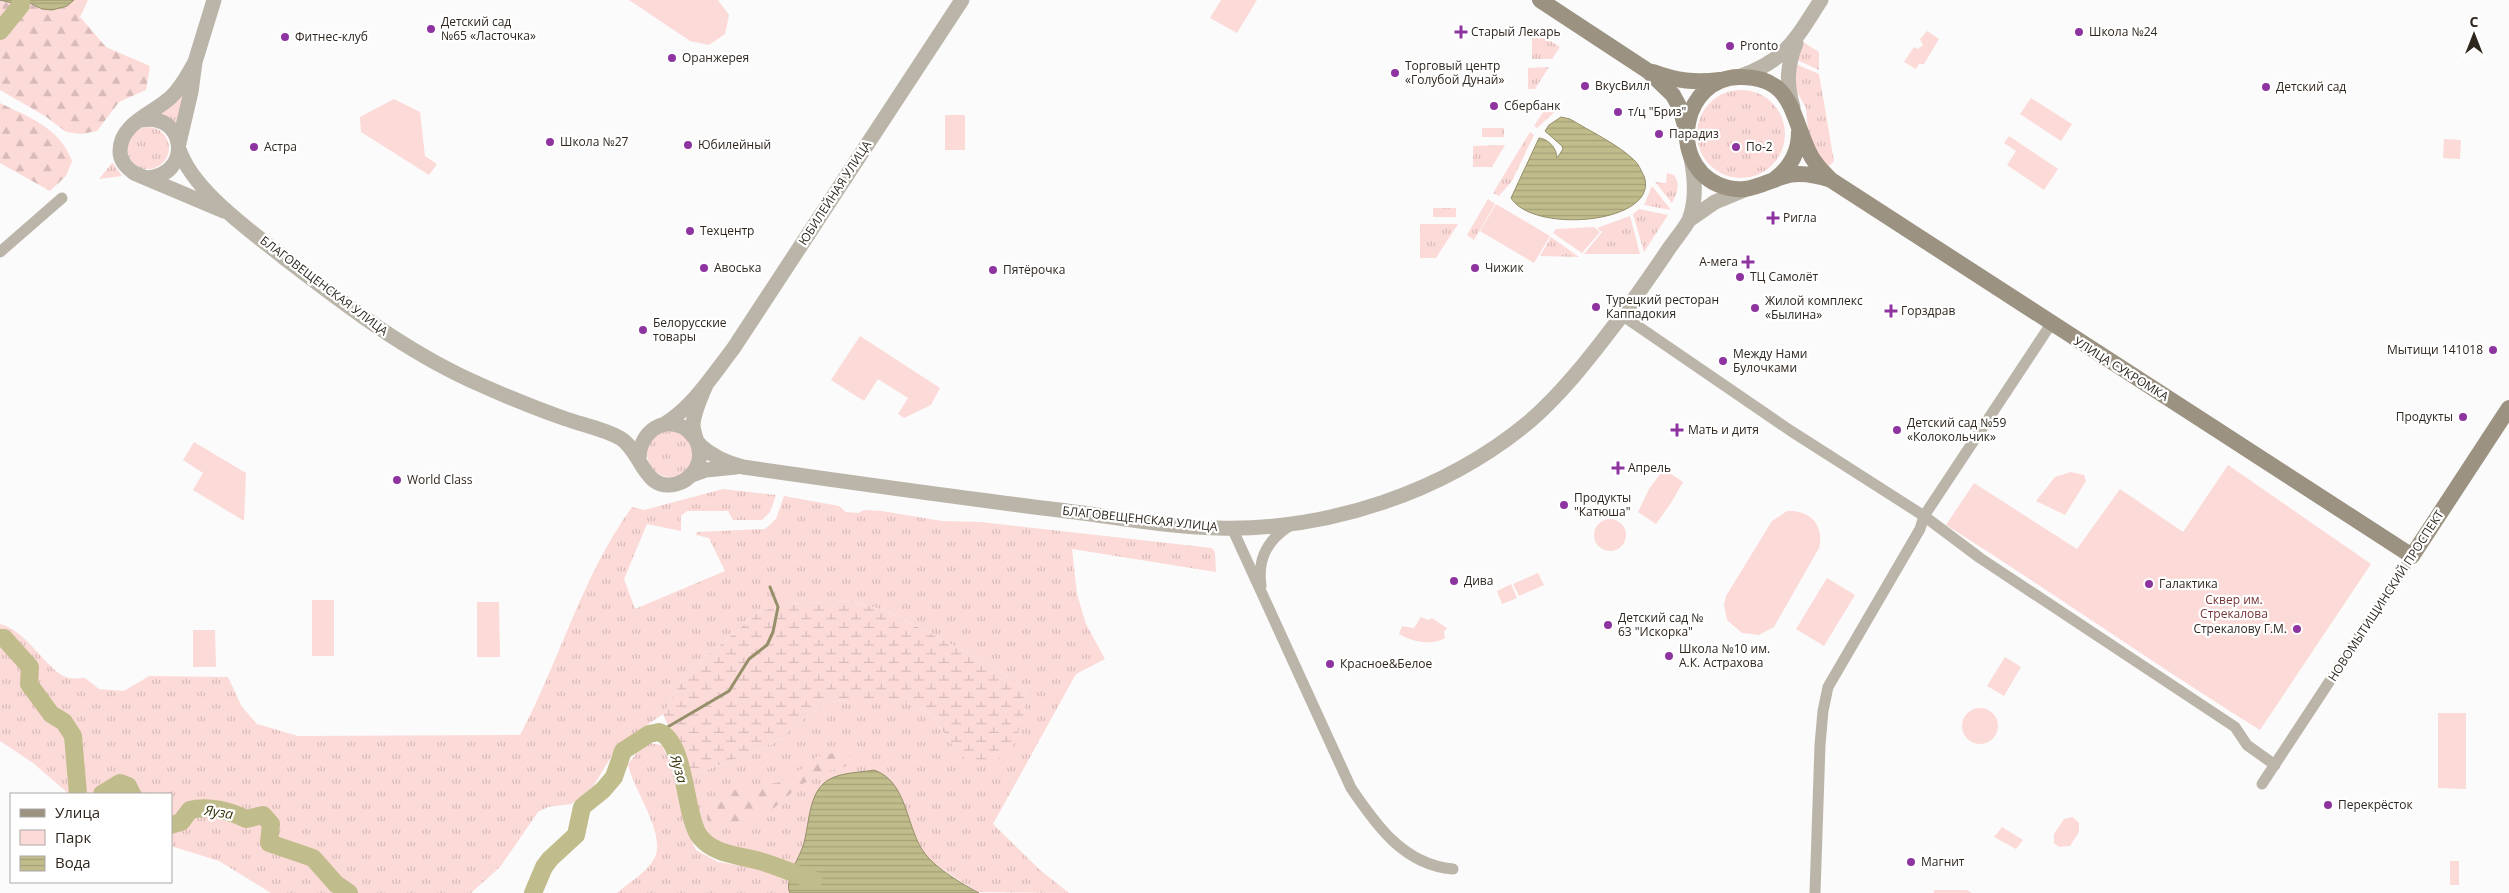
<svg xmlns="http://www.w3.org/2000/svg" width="2509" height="893" font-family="'Open Sans',sans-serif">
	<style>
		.grass { fill: url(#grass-tufts) }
		.forest { fill: url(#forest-firs) }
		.wetland { fill: url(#wetland-marsh) }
		.green { fill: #fcdad8 }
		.water { fill: url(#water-rules); stroke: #958f6a }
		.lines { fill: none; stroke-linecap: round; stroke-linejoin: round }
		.stream { stroke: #958f6a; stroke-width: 3 }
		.river { stroke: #c1bc8b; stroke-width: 18 }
		.minor { stroke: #bbb5a9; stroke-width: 11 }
		.tertiary { stroke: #bbb5a9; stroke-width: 15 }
		.secondary { stroke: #9c9281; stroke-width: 16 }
		.poi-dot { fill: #8d34a0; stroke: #fff; stroke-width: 2 }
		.labels { text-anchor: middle; stroke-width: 4.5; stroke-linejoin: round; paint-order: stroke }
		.poi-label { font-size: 12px; fill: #2f261e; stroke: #fff; text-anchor: start }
		.street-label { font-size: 12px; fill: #2f261e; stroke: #fff }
		.park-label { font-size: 12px; fill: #783334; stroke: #fff }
		.water-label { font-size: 14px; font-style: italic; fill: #3b370f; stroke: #fff }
	</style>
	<defs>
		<pattern id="grass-tufts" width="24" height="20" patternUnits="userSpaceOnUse" patternTransform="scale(1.25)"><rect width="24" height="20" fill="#fcdad8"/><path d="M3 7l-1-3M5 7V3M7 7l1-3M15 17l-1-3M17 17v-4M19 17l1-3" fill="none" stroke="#d8bbb9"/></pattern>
		<pattern id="forest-firs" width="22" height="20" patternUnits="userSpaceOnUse" patternTransform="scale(1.25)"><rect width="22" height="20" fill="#fcdad8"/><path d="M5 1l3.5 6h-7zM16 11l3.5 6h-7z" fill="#d8bbb9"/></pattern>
		<pattern id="wetland-marsh" width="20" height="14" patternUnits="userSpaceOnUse" patternTransform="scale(1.25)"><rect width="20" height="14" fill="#fcdad8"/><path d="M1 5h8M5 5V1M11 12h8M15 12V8" fill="none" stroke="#d8bbb9"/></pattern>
		<pattern id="water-rules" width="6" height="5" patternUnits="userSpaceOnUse" patternTransform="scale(1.25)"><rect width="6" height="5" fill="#c1bc8b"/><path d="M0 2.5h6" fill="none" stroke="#a6a178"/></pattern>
	</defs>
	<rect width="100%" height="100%" fill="#fbfbfb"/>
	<path class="grass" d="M1532,30L1560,47L1552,59H1532Z
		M1803,42L1819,52V70L1793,58Z
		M1791,62L1819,74L1834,161L1828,167L1817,153L1808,131L1806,108L1796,90Z
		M1549,67L1535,89H1528V68Z
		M188,85L177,125L160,112Z
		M1697 134a44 44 0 1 1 88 0a44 44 0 1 1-88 0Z
		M1547,106L1556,111L1537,128L1534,126Z
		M127 148a21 21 0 1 1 42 0a21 21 0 1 1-42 0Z
		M1482,128H1504V137H1482Z
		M1530,132L1534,135L1512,181L1499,196L1493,193Z
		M1505,145L1492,167H1473V146Z
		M112,162L122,176L99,179L112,163Z
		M1667,173L1674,175C1681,186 1677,193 1672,203L1655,182L1666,183Z
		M1652,186L1671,210L1644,205Z
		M1488,199L1495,204L1474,240L1467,235Z
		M1433,208H1456V217H1433Z
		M1639,209L1668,215L1644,252L1633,214Z
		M1630,216L1640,254H1584L1602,232L1597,228Z
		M1420,224H1458L1436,258H1420Z
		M1551,237L1579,257L1540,256Z
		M647 454a23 23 0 1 1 46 0a23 23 0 1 1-46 0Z
		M723,489L776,495L770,512L762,520H733L728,511H687L681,516V531L647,524L624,579L635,609L725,571L709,538L696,535L697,532L765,529L776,519L784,496L839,506L846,512L858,513L864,510L882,511L942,521L981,522L1212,548L1215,552L1216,572L1072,549L1077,594L1086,624L1105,659L1076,674L993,824L1040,870L1069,893L977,892L933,863L925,854L915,837L900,795L874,770L821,786L815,796L808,830L796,865C776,859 714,850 704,831C698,820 693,790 690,776L770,746L811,713L828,702L848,700H901L931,714L958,753L1024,713L1027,695L1022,685L981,660L887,611L851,601L786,604L759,612L685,675L663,714L627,739L614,752L594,785L581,797L571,804L548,807L538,812L500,867L471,893H271L219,861L171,846V794H69L33,763L0,741V624C30,632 47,673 69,678C74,679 80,678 85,678L99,689L124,691L149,676L228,677L242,707L257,724L298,736L520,735C560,660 582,576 632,507L644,510Z
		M649,743L662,745L679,782L685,828L696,850L718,862L755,868L788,880L790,893H617C628,883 643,875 652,862C671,839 632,789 628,764L638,751Z"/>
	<path class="forest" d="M0,0L21,5L30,3L42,9L67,6L74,0H88L80,17L106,47L150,66L146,90L119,102L97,131L81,134L66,132L45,116L0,90Z
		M0,103C30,118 59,127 72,161L66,176L50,191L0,163Z
		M847,750L854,764L821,773L798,787L774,808L732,826L709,827L706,812L729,791L780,782L810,764L816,757Z"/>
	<path class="wetland" d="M851,601L887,611L981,660L1022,685L1027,695L1024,713L1015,743L999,758L985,767L969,761L958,753L931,714L901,700H848L828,702L811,713L770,746L690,776L663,714L685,675L759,612L786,604Z"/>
	<path class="green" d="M629,0H718L729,15L725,34L709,45L690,41Z
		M1221,0H1257L1237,33L1210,18Z
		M1927,31L1939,39L1924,64H1919L1916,69L1904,62L1914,47L1918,49L1923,45L1920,39Z
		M2031,98L2072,124L2061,141L2020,114Z
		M394,99L420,112L425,156L437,164L429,175L361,132L360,117Z
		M945,115H965V150H945Z
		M2009,136L2058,169L2044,190L2007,165L2016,151L2004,143Z
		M2444,139L2461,140L2460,159L2443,158Z
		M1496,204L1550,236L1534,263L1480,231Z
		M1594,227L1600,232L1582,253L1553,233L1556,229Z
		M860,336L940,388L931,405L904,418L898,414L908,398L878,379L864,401L831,380Z
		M194,442L246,473L244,521L193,490L203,473L183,460Z
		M2228,465L2371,564L2260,730C2154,664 2052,592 1946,525L1974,483L2077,549L2120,489L2183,532Z
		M1664,469L1683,482L1671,503L1656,524L1638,512L1649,489Z
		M2071,472L2084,475L2086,481L2065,515L2036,501L2055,477Z
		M1787,511C1809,510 1825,524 1819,548L1774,627L1759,635L1742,633L1727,620L1724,605L1726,596L1772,521Z
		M1594 535a16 16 0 1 1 32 0a16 16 0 1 1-32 0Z
		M1538,573L1544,585L1519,596L1513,584Z
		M1827,578L1855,595L1824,646L1796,629Z
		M1511,584L1517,598L1502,604L1497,591Z
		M312,600H334V656H312Z
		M477,602H499L500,657H477Z
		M1421,617L1428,620L1432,618L1447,628L1444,632L1445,638C1432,646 1412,642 1399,634L1402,626L1414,628Z
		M193,630H215L216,667H193Z
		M2005,657L2021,667L2004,696L1987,686Z
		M1962 726a18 18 0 1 1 36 0a18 18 0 1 1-36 0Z
		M2438,713H2466V789L2438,788Z
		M2073,817L2079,823V832L2070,846L2059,847L2054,843V834L2064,819Z
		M2002,827L2023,840L2016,849L1994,837Z
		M2450,861H2459V885H2450Z
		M1934,890H1967L1972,893H1934Z"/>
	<path class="water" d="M0,0H74L67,6L52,10L42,9L30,3L21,5Z
		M1561,117L1570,119C1588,130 1619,145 1634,160C1639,164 1641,171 1644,176C1661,223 1534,235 1511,198L1539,138C1549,139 1557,149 1557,158L1563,149L1562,146L1545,131L1549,125Z
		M874,770C909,782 905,829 926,855C937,869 964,885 979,893H790C784,881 798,860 803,846C809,828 808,798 823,784C835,772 858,773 874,770Z"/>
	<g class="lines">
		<path class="stream" d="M659,732L729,691L749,659L767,645L773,632L778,607L770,587"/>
		<path class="river" d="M0,31L21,5V0
			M0,638H4L30,667L29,684L51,714L64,722L73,736L78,794
			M102,794L120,783L128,786L132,794
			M171,825L181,822L190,810C208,805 230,811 246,819L263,815L271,824L269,843L313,858L336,884L349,893
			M533,893L544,867L550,859L576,835L582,807L603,790L614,777L623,751L649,734L659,732C687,742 684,818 700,837C714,854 736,855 756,860C775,865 794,874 814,880"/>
		<path class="minor" d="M0,252L62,198
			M1623,316L1791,431L1924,516L1980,558L2235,727L2247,745L2275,765
			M1232,528L1351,788C1376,825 1404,865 1453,869
			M1261,586C1257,558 1268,539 1291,525
			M2262,784L2412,556
			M1815,893L1820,745L1823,711L1828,687L1920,529L1924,516L2051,324"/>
		<path class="tertiary" d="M195,62C188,74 182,87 171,97C153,114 120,123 120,151C120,161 126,167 134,173L224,211
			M1738,77C1786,61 1795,40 1821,0
			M1793,107C1786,83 1787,66 1796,43
			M141,120C187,112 193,176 146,178
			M179,143L191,92L195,62L214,0
			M179,149C193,191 250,230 283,257C343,303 402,349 472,381C503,395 534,408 566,419C583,425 604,429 620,438C642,451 643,492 676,484C691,480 702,465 699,450C698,441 693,434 693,424C694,411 701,397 706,385
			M1689,220L1715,202L1744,190
			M663,425C693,407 712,376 733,349L962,0
			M639,459C639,436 659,416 683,427C691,431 695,440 701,446C712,456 728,463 743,467C848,482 953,497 1059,510C1111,516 1165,527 1218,528C1328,531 1445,492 1530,421C1561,394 1588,360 1613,327C1632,303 1649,278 1666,253C1673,242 1683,231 1689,220C1697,200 1695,178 1691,158
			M692,475L706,470L736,467"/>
		<path class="secondary" d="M1540,0L1648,71L1673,95L1680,108L1686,129
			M1653,72C1677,81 1695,83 1720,80
			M1775,179C1791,167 1799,151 1799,132
			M1831,180C1816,175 1798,171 1782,177C1758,185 1744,196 1717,184C1667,160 1683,78 1739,77C1792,76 1791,114 1808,150C1813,162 1822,171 1831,180L2412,556L2509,408"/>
	</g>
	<g class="poi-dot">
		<circle cx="431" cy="29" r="5"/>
		<path d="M1458.5 24.5h5v5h5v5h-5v5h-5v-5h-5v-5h5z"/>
		<circle cx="2079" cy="32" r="5"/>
		<circle cx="285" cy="37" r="5"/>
		<circle cx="1730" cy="46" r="5"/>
		<circle cx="672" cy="58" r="5"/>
		<circle cx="1395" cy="73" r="5"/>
		<circle cx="1585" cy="86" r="5"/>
		<circle cx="2266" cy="87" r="5"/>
		<circle cx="1494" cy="106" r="5"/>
		<circle cx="1618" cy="112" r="5"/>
		<circle cx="1659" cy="134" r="5"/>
		<circle cx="550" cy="142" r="5"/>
		<circle cx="688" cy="145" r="5"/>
		<circle cx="254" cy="147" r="5"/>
		<circle cx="1736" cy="147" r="5"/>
		<path d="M1770.5 210.5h5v5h5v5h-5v5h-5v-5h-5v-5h5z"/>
		<circle cx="690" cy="231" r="5"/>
		<path d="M1745.5 254.5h5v5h5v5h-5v5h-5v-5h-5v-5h5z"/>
		<circle cx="704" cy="268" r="5"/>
		<circle cx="1475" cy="268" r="5"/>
		<circle cx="993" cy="270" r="5"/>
		<circle cx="1740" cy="277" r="5"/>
		<circle cx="1596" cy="307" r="5"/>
		<circle cx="1755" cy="308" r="5"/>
		<path d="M1888.5 303.5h5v5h5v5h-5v5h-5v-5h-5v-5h5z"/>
		<circle cx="643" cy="330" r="5"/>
		<circle cx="2493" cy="350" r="5"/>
		<circle cx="1723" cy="361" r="5"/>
		<circle cx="2463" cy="417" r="5"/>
		<path d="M1674.5 422.5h5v5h5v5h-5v5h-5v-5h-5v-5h5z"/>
		<circle cx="1897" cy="430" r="5"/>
		<path d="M1615.5 460.5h5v5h5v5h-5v5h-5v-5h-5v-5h5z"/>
		<circle cx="397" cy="480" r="5"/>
		<circle cx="1564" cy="505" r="5"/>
		<circle cx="1454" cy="581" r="5"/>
		<circle cx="2149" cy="584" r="5"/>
		<circle cx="1608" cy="625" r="5"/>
		<circle cx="2297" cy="629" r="5"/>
		<circle cx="1669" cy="656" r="5"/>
		<circle cx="1330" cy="664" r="5"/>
		<circle cx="2328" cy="805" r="5"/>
		<circle cx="1911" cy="862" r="5"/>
	</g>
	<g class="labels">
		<g class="poi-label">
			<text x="441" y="26">Детский сад<tspan x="441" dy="14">№65 «Ласточка»</tspan></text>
			<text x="1471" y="36">Старый Лекарь</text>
			<text x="2089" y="36">Школа №24</text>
			<text x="295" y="41">Фитнес-клуб</text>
			<text x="1740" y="50">Pronto</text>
			<text x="682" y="62">Оранжерея</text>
			<text x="1405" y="70">Торговый центр<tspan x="1405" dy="14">«Голубой Дунай»</tspan></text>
			<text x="1595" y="90">ВкусВилл</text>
			<text x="2276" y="91">Детский сад</text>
			<text x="1504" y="110">Сбербанк</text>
			<text x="1628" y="116">т/ц "Бриз"</text>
			<text x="1669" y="138">Парадиз</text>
			<text x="560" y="146">Школа №27</text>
			<text x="698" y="149">Юбилейный</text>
			<text x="264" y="151">Астра</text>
			<text x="1746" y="151">По-2</text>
			<text x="1783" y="222">Ригла</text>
			<text x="700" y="235">Техцентр</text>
			<text x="1738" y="266" text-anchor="end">А-мега</text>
			<text x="714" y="272">Авоська</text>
			<text x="1485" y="272">Чижик</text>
			<text x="1003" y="274">Пятёрочка</text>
			<text x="1750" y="281">ТЦ Самолёт</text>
			<text x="1606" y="304">Турецкий ресторан<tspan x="1606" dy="14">Каппадокия</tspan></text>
			<text x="1765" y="305">Жилой комплекс<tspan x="1765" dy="14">«Былина»</tspan></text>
			<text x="1901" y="315">Горздрав</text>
			<text x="653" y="327">Белорусские<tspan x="653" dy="14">товары</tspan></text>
			<text x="2483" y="354" text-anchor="end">Мытищи 141018</text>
			<text x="1733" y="358">Между Нами<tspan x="1733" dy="14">Булочками</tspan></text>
			<text x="2453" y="421" text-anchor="end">Продукты</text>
			<text x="1907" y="427">Детский сад №59<tspan x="1907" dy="14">«Колокольчик»</tspan></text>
			<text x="1688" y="434">Мать и дитя</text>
			<text x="1628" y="472">Апрель</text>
			<text x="407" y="484">World Class</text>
			<text x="1574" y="502">Продукты<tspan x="1574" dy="14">"Катюша"</tspan></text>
			<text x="1464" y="585">Дива</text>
			<text x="2159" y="588">Галактика</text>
			<text x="1618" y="622">Детский сад №<tspan x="1618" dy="14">63 "Искорка"</tspan></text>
			<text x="2287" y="633" text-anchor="end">Стрекалову Г.М.</text>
			<text x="1679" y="653">Школа №10 им.<tspan x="1679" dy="14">А.К. Астрахова</tspan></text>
			<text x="1340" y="668">Красное&amp;Белое</text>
			<text x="2338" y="809">Перекрёсток</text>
			<text x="1921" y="866">Магнит</text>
		</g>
		<g class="street-label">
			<text transform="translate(835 193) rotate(-57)" y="4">ЮБИЛЕЙНАЯ УЛИЦА</text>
			<text transform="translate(324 286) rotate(37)" y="4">БЛАГОВЕЩЕНСКАЯ УЛИЦА</text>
			<text transform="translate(2121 369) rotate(32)" y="4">УЛИЦА СУКРОМКА</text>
			<text transform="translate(1140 519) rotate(6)" y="4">БЛАГОВЕЩЕНСКАЯ УЛИЦА</text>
			<text transform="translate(2386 596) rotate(-57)" y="4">НОВОМЫТИЩИНСКИЙ ПРОСПЕКТ</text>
		</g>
		<g class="park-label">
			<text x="2234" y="604">Сквер им.<tspan x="2234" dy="14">Стрекалова</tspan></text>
		</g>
		<g class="water-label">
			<text transform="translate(679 769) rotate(74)" y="5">Яуза</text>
			<text transform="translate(219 812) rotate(9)" y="5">Яуза</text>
		</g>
	</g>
	<rect x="10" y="793" width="162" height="90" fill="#ffffff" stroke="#aca8a5"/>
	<rect x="20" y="809" width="25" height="8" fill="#9c9281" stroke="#aca8a5"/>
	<text x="55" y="818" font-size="15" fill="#2f261e">Улица</text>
	<rect x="20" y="830" width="25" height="15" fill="#fcdad8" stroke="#aca8a5"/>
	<text x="55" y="843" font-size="15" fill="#2f261e">Парк</text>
	<rect x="20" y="856" width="25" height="15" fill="url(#water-rules)" stroke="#aca8a5"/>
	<text x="55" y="868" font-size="15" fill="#2f261e">Вода</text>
	<g transform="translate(2474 35)" stroke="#ffffff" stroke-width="4" paint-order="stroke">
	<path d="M0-4L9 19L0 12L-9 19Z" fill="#2f261e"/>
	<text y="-8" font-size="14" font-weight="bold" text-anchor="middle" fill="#2f261e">С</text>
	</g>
</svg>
